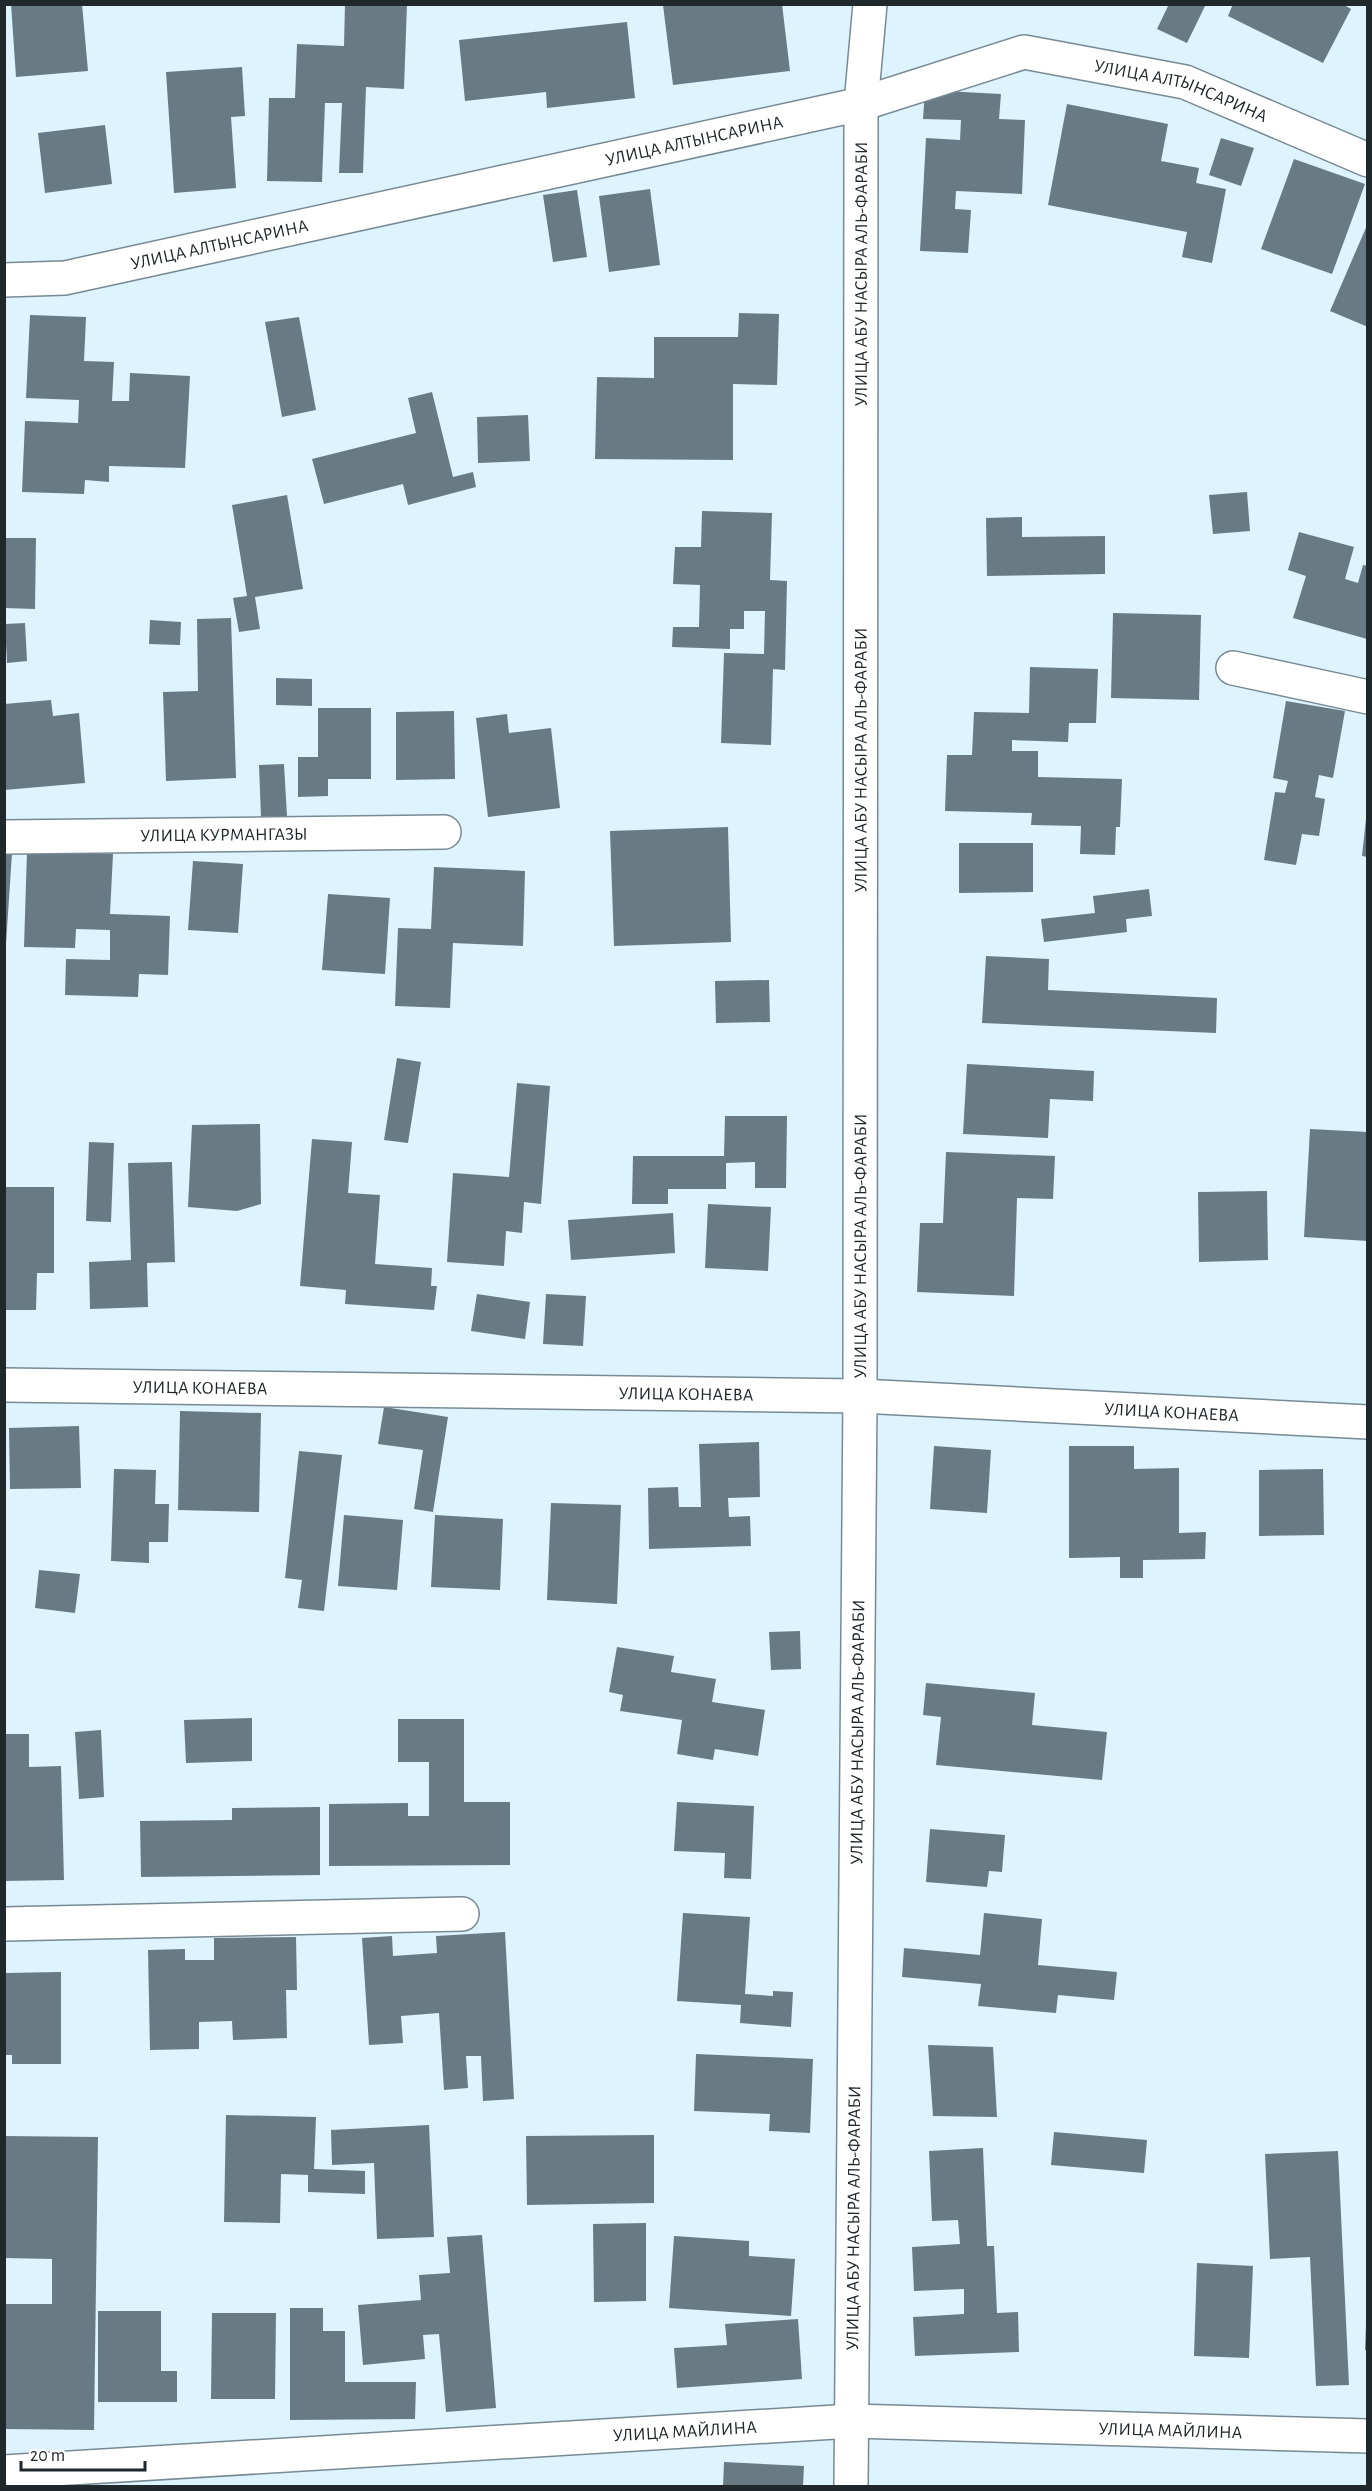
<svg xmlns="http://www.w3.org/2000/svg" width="1372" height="2491" font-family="'Alegreya Sans',sans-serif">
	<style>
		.building { fill: #687b85 }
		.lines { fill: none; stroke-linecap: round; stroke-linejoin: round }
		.minor-casing { stroke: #778a94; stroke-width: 36 }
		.tertiary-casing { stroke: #778a94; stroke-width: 36 }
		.minor { stroke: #fff; stroke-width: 33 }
		.tertiary { stroke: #fff; stroke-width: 33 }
		.labels { text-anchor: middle; stroke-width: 6; stroke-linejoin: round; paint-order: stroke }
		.street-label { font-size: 18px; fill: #20282c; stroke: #fff }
	</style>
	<rect width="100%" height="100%" fill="#ddf3fe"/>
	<path class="building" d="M11,4H82L88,71L16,77Z
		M345,4H407L404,89L366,87L363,173H339L342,103H325L322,182L267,181L269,98H295L297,44L344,46Z
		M669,4H782L790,71L673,85L663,5Z
		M1169,4H1206L1187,43L1157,29Z
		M1233,4H1342L1351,9L1323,63L1228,16Z
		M627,22L635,98L547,108L546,92L465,101L459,40Z
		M242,67L245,116L231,117L236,188L174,193L166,72Z
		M925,90L1001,94L999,119L1025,120L1022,194L956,191L955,209L971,210L968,253L920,251L926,138L960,140L961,120L923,119Z
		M1067,104L1168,124L1161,161L1199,168L1196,183L1226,189L1212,263L1182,257L1187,232L1048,205Z
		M105,125L112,184L45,193L38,133Z
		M1221,138L1254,148L1241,186L1209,175Z
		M1294,159L1365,184L1332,274L1261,249Z
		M650,189L660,265L609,272L599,196Z
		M577,190L587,257L553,262L543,195Z
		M1368,223V327L1330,311Z
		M739,313L779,314L777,385L733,384V460L595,459L597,377L654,378V337H738Z
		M30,315L86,317L84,361L114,362L112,401H129L130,373L190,376L185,468L109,466V482L85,480L84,494L22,492L25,421L78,423L79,400L26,398Z
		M299,317L316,410L282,417L265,322Z
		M432,392L453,477L473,472L476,487L408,505L403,484L324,504L312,459L416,433L408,398Z
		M528,415L530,461L478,463L477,417Z
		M1247,492L1250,531L1213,534L1209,495Z
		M287,495L303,589L255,597L260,629L239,632L233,598L247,596L232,505Z
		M702,511L772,513L770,580L787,581L785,670L773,669L771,745L721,743L724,653L764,654L765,611H744V629H730V649L672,647L673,627H699L700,585L673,584L675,547H701Z
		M1022,517V537L1105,536V574L987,576L986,518Z
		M1299,532L1354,547L1345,579L1358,583L1363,565L1368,566L1367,639L1293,618L1306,576L1288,570Z
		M6,538H36L35,609L5,608Z
		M1113,613L1201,615L1199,700L1111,698Z
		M231,618L236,778L166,781L163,692L198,691L197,619Z
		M150,620L181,622L180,645L149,644Z
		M25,623L27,661L7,663L5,624Z
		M1030,667L1098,669L1096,723H1069L1068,742L1012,740V751H1038V777L1122,779L1120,827H1116L1115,855L1080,854L1081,826L1031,825L1032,813L945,811L947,755H972L974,712L1029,713Z
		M276,678L312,679V706L276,705Z
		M51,700L53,716L79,713L85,783L4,790V704Z
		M1286,701L1345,711L1333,778L1319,775L1315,797L1325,799L1319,836L1302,834L1296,865L1264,860L1275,792L1285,793L1288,781L1273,778Z
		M318,708H371V779H328V796L298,797V757H318Z
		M454,711L455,779L396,780V712Z
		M507,714L509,733L551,728L560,808L488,817L476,718Z
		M284,764L287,816L261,817L259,765Z
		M1366,819H1368V857L1362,856Z
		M728,827L731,942L614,946L610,831Z
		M959,843H1033V892L959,893Z
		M27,851L113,854L110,914L170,916L168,975L139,974L138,997L65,995L66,959L110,960V930L76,929L75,948L24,947Z
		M4,853H12L6,944H4Z
		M193,861L243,864L238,933L188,930Z
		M434,867L525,871L523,946L453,943L450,1008L395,1006L398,928L431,929Z
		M1149,889L1152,916L1126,919L1127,932L1044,942L1041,919L1095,913L1093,896Z
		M328,894L390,898L385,974L322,970Z
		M986,956L1049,959L1048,990L1217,998L1216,1033L982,1023Z
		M769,980L770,1022L716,1023L715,981Z
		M397,1058L421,1062L408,1143L384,1140Z
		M967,1064L1094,1071L1093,1101L1050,1099L1048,1138L963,1134Z
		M517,1083L550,1086L541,1204L524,1202L522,1233L506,1231L504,1266L447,1262L453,1173L509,1177Z
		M725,1116H787L786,1188H755V1162L726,1163V1189H668V1204H632L633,1156H724Z
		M260,1124L261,1204L237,1211L188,1207L192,1125Z
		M1310,1129L1368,1132V1241L1304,1237Z
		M312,1139L352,1142L348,1193L380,1195L375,1264L432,1268L431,1286H437L434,1310L345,1304L346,1290L300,1286Z
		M89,1142L114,1143L111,1222L86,1221Z
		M946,1152L1055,1156L1053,1199L1017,1198L1014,1296L917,1292L920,1223H943Z
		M172,1162L175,1262L147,1263L148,1307L90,1309L89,1262L131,1260L128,1163Z
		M4,1187H54V1273H37L36,1310H4Z
		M1267,1191L1268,1260L1199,1262L1198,1192Z
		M708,1204L771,1207L768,1271L705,1268Z
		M673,1213L675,1253L571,1260L568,1220Z
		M477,1294L530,1302L525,1339L471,1331Z
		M546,1294L586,1296L583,1346L543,1344Z
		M384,1407L448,1417L433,1512L414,1509L423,1450L378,1444Z
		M180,1411L261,1413L259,1512L178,1510Z
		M79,1426L81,1488L10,1489L9,1428Z
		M759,1442L760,1497L728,1498L729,1517L750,1516L751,1546L649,1549L648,1488L678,1487L679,1507H701L699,1444Z
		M934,1446L991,1450L987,1513L930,1509Z
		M1069,1446H1134V1469L1179,1468V1533L1206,1532L1205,1559L1143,1560V1578H1120V1557L1069,1558Z
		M299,1451L342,1455L324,1611L298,1608L302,1580L285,1578Z
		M114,1469L156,1470L155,1504H169L168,1542H149V1563L111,1561Z
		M1323,1469L1324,1535L1259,1536V1470Z
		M551,1503L621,1505L617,1604L547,1600Z
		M344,1515L403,1520L397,1590L338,1586Z
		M435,1515L503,1519L500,1590L431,1587Z
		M39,1570L80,1574L75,1613L35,1608Z
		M800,1631L801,1669L771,1670L769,1632Z
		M617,1647L674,1656L671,1672L716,1679L712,1702L765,1710L758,1756L715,1749L713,1760L677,1754L682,1720L620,1711L623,1695L609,1692Z
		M926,1683L1035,1693L1032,1725L1107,1732L1102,1780L936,1765L941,1717L923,1715Z
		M252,1718V1761L186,1763L184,1720Z
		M398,1719H464V1802H510V1865L329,1866V1804L408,1803V1816H429V1762H398Z
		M101,1730L104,1797L79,1799L75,1732Z
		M4,1734H29V1767L61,1766L64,1880L4,1881Z
		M677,1802L754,1806L751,1879L724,1878L725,1853L674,1851Z
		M320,1807V1875L141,1877L140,1821L232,1820V1808Z
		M930,1829L1005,1835L1002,1872L989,1871L987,1887L926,1882Z
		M683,1913L750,1917L745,1994L773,1996V1991L793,1992L791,2027L740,2023L741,2005L677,2001Z
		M984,1913L1042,1919L1038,1965L1117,1972L1114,2000L1058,1995L1056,2013L978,2006L981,1984L902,1977L904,1948L980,1955Z
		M505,1932L514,2099L483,2101L481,2056H466L468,2088L444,2090L439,2013L401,2016L403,2043L369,2045L362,1938L392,1936L393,1956L437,1953L436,1936Z
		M296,1937L297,1990H286L287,2038L233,2040L232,2021L199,2022V2049L150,2050L148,1950L185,1949V1960H214V1938Z
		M61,1972V2064H12V2055H5V1973Z
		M928,2045L993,2047L997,2117L933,2116Z
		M696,2054L813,2059L810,2133L769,2131L770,2114L694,2111Z
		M226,2115L316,2117L314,2169L365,2171V2194L308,2192V2175L281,2174L280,2223L224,2222Z
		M429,2125L434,2237L377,2239L374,2163L332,2165L331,2130Z
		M1054,2132L1147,2140L1144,2173L1051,2165Z
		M654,2135V2203L527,2205L526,2136Z
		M4,2136L98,2137L94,2430L4,2429V2304H52V2259L4,2258Z
		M983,2148L987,2246H994L997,2313L1018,2312L1019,2352L915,2356L913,2317L964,2314V2289L914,2291L912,2247L960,2244L958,2220L932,2221L929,2151Z
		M1338,2151L1349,2385L1316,2386L1310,2257L1270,2259L1265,2154Z
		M646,2223V2301L594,2302L593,2224Z
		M482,2235L496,2408L446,2412L439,2334L423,2335L425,2359L363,2365L358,2305L421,2300L419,2275L450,2273L447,2237Z
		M674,2236L749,2241V2256L795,2259L791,2316L669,2308Z
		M1197,2263L1253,2266L1249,2358L1194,2356Z
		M290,2308H323V2331H345V2382H416L415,2419L290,2420Z
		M98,2311H161V2371H177V2402H98Z
		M212,2313H276L275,2399H211Z
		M798,2319L802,2379L677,2388L674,2348L727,2345L725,2324Z
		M1366,2324H1368V2350H1365Z
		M724,2462L804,2466L803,2486H723Z"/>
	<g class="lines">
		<g class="minor-casing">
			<g id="minor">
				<path d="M1233,668L1368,697"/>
				<path id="s1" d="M4,837L444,832"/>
				<path id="s2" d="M4,1385L860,1396L1368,1422"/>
				<path d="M4,1924L462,1914"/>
				<path id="s3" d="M4,2472L852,2421L1368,2436"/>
			</g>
		</g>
		<g class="tertiary-casing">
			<g id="tertiary">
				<path id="s4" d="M4,280L65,278L861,104L1024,52L1185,82L1368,160"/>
				<path id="s5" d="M851,2486L860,1396L861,104L870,4"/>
			</g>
		</g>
		<use href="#minor" class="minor"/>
		<use href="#tertiary" class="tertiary"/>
	</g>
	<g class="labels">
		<g class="street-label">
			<text dy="6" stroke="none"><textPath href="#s4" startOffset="1209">УЛИЦА АЛТЫНСАРИНА</textPath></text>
			<text dy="6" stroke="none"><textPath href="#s4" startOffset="705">УЛИЦА АЛТЫНСАРИНА</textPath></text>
			<text dy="6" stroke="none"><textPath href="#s4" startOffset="219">УЛИЦА АЛТЫНСАРИНА</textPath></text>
			<text dy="6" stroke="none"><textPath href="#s5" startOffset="2212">УЛИЦА АБУ НАСЫРА АЛЬ-ФАРАБИ</textPath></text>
			<text dy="6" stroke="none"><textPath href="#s5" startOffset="1726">УЛИЦА АБУ НАСЫРА АЛЬ-ФАРАБИ</textPath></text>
			<text dy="6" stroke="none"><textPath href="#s1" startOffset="220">УЛИЦА КУРМАНГАЗЫ</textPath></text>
			<text dy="6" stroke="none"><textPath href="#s5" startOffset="1240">УЛИЦА АБУ НАСЫРА АЛЬ-ФАРАБИ</textPath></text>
			<text dy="6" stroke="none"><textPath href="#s2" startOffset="196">УЛИЦА КОНАЕВА</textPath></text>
			<text dy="6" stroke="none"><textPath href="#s2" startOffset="682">УЛИЦА КОНАЕВА</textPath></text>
			<text dy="6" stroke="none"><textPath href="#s2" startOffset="1168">УЛИЦА КОНАЕВА</textPath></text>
			<text dy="6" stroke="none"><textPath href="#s5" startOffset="754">УЛИЦА АБУ НАСЫРА АЛЬ-ФАРАБИ</textPath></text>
			<text dy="6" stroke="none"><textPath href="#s5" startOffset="268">УЛИЦА АБУ НАСЫРА АЛЬ-ФАРАБИ</textPath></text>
			<text dy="6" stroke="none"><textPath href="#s3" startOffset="1168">УЛИЦА МАЙЛИНА</textPath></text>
			<text dy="6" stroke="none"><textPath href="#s3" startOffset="682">УЛИЦА МАЙЛИНА</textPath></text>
		</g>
	</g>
	<rect width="1372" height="2491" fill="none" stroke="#20282c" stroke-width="12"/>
	<path d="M21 2461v9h124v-9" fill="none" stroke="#20282c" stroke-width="3"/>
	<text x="30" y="2461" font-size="18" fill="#20282c" stroke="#ffffff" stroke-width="4.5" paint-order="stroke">20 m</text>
</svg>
